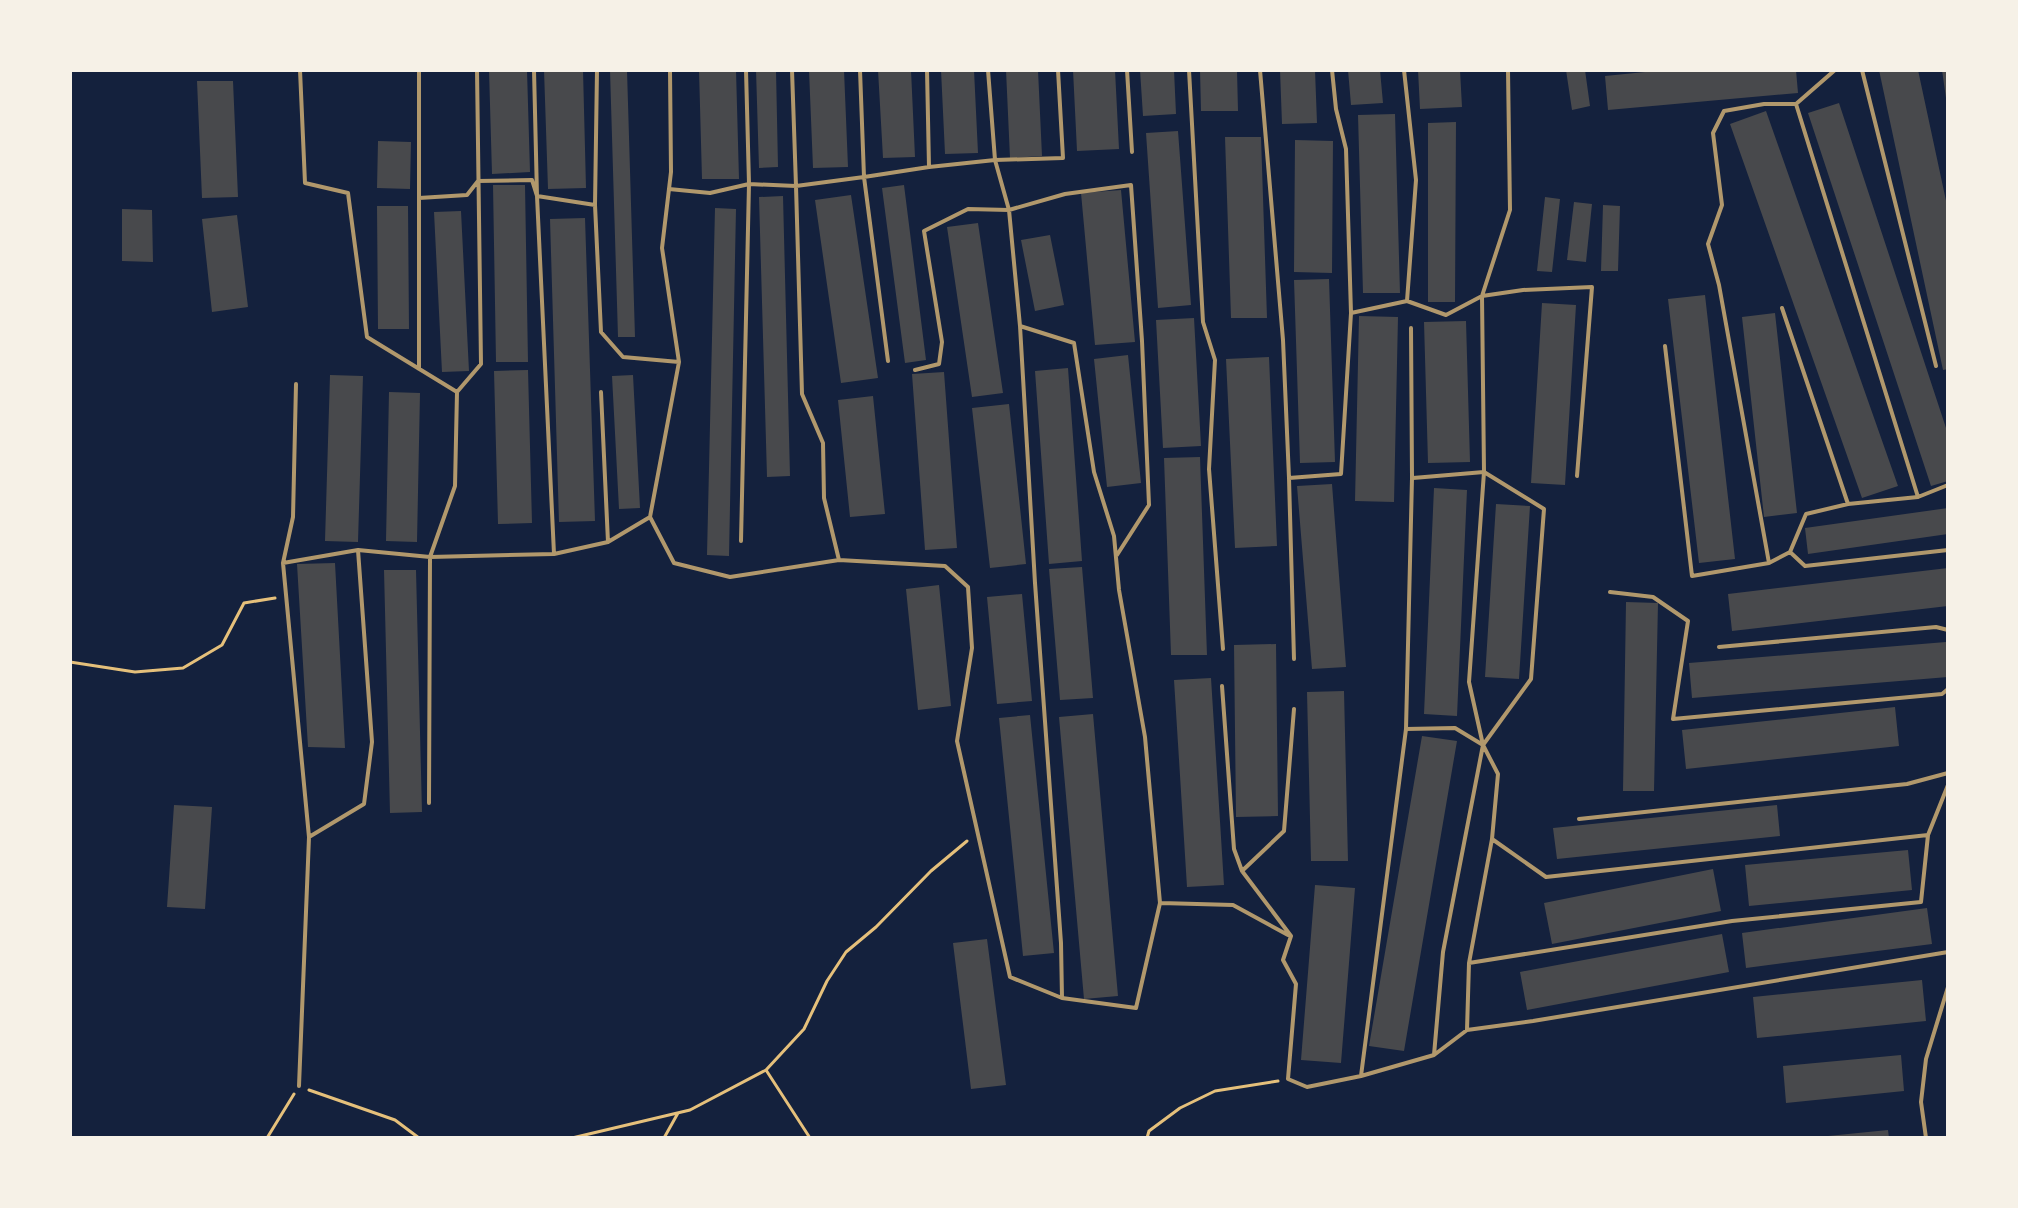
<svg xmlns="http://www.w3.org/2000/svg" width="2018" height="1208" font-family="Manrope,sans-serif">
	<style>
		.building { fill: #48494c }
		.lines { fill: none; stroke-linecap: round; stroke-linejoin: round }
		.path { stroke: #e5c07b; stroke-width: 3 }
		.service { stroke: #b1986c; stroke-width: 4 }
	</style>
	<rect width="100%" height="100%" fill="#14213d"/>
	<path class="building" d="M489,70H527L530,172L492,174Z
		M544,70H583L586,188L548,189Z
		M610,70H627L635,337H618Z
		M699,70H736L739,179H702Z
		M756,70H776L778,167L759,168Z
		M809,70H844L848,167L813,168Z
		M878,70H911L915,157L883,158Z
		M941,70H974L978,153L945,154Z
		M1006,70H1038L1042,156L1010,158Z
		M1073,70H1115L1119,149L1077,151Z
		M1140,70H1174L1176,114L1143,116Z
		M1200,70H1237L1238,111H1201Z
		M1280,70H1315L1317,123L1282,124Z
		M1348,70H1380L1383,103L1351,105Z
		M1418,70H1460L1462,107L1420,109Z
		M1566,70H1585L1590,106L1572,110Z
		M1665,70H1796L1798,93L1608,110L1605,76Z
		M1879,70H1918L1948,210V369L1943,370Z
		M1942,70H1948V98H1946Z
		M197,81H233L238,197L202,198Z
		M1839,103L1948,434V481L1931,486L1808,113Z
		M1766,111L1898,486L1862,498L1730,124Z
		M1395,114L1400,293H1363L1358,115Z
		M1456,122L1455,302H1428V123Z
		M1178,131L1191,305L1158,308L1146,133Z
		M1225,137H1261L1267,318H1231Z
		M1295,140L1333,141L1332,273L1294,272Z
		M378,141L411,142L410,189L377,188Z
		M493,185H525L528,362H496Z
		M904,185L926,360L905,363L882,188Z
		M1121,190L1135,342L1095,345L1081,193Z
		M851,195L878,378L841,383L815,200Z
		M783,196L790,476L767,477L759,197Z
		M1545,197L1560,199L1552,272L1537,271Z
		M1574,202L1592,204L1586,262L1567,260Z
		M1603,205L1620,206L1618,271H1601Z
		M377,206H408L409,329H378Z
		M715,208L736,209L729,556L707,555Z
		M122,209L152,210L153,262L122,261Z
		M461,211L469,371L442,372L434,212Z
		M237,215L248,307L212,312L202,219Z
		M585,218L595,521L559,522L550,219Z
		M978,223L1003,393L972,397L947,227Z
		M1050,235L1064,305L1035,311L1021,240Z
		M1329,279L1335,462L1300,463L1294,280Z
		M1705,295L1735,559L1699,563L1668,299Z
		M1542,303L1576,305L1565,485L1531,483Z
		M1775,313L1797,513L1764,517L1742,317Z
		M1359,316L1398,317L1394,502L1355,501Z
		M1194,318L1201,446L1163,448L1156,320Z
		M1466,321L1470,462L1428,463L1424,322Z
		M1128,355L1141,483L1107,487L1094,359Z
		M1269,357L1277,546L1235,548L1226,359Z
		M1068,368L1082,561L1049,564L1035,371Z
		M528,370L532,523L498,524L494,371Z
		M944,372L957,548L925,550L912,374Z
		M330,375L363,376L358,542L325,541Z
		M633,375L640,508L619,509L612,376Z
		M389,392L420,393L417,542L386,541Z
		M873,396L885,514L850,517L838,400Z
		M1009,404L1026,564L990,568L972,408Z
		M1200,457L1207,655H1171L1164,458Z
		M1332,484L1346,667L1312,669L1297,486Z
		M1434,488L1467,490L1457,716L1424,714Z
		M1496,504L1530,506L1519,679L1485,677Z
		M1948,508V534L1808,554L1805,528Z
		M335,563L345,748L308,747L297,564Z
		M1082,567L1093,698L1060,700L1049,569Z
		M1948,568V606L1732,631L1728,594Z
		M384,570H416L422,812L390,813Z
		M939,585L951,706L918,710L906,589Z
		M1022,594L1032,701L997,704L987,597Z
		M1626,602L1658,603L1654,791H1623Z
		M1946,642L1948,677L1692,698L1689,663Z
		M1276,644L1278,816L1236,817L1234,645Z
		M1211,678L1224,885L1187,887L1174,680Z
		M1344,691L1348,861H1311L1307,692Z
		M1895,707L1899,746L1686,769L1682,730Z
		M1093,714L1118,996L1084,999L1059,717Z
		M1030,715L1054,953L1023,956L999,718Z
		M1422,736L1457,741L1404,1051L1369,1046Z
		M174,805L212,807L205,909L167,907Z
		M1777,805L1780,836L1557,859L1553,828Z
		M1908,850L1912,890L1749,906L1745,865Z
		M1713,869L1721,911L1552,944L1544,903Z
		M1315,885L1355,888L1341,1063L1301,1060Z
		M1927,908L1932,944L1746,968L1742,933Z
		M1722,934L1729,972L1527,1010L1520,972Z
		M987,939L1006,1085L971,1089L953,943Z
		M1922,980L1926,1021L1757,1038L1753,997Z
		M1901,1055L1904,1091L1786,1103L1783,1066Z
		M1888,1130L1889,1138H1828V1136Z"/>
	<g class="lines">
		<path class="path" d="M70,662L135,672L183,668L222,645L244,603L275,598
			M766,1070L810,1138
			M309,1090L395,1120L419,1138
			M267,1138L294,1094
			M572,1138L690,1110L766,1070L804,1029L827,981L846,952L876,927L931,871L967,841
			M664,1138L678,1113
			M1147,1138L1149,1131L1180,1108L1215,1091L1278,1081"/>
		<path class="service" d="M300,70L305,183L348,193L367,337L457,392
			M419,70V369
			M534,70L537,196L554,554
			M597,70L595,205L601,332L623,357L679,362
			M670,70L671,172L662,248L679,362L650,517L674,563L730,577L839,560L945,566L968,587L972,648L957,741L1010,977L1062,998L1061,943L1035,583L1020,326
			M792,70L796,186L864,177L888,361
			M860,70L864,177L929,167
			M927,70L929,167L995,160L1063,158L1058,70
			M988,70L995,160L1009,210L1020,326L1074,343L1094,472L1114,536L1119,590L1145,737L1160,903L1136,1008L1062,998
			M1127,70L1132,152
			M1189,70L1203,322L1215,360L1209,469L1223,649
			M1260,70L1283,340L1289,478
			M1835,70L1796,104H1764L1724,111L1713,133L1722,205L1708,244L1719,285L1769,563L1790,552L1805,566L1948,550
			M1862,70L1936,366
			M1796,104L1918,497
			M669,189L710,193L749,184L796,186L802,394L823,443L824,498L839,560
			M419,198L467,195L478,181L532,180L537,196L595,205
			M1407,301L1446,315L1482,296L1523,290L1592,287L1577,476
			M1782,308L1848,504
			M1351,313L1407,301L1416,180L1404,70
			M1665,346L1692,576L1769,563
			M915,370L939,364L942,342L924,231L968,209L1009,210L1065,194L1131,185L1142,341L1149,505L1117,555
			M296,384L293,517L283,563L309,837
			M601,392L608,542
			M1413,478L1484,472L1482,296L1510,210L1508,70
			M741,541L749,184L746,70
			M1790,552L1806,514L1848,504L1918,497L1948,485
			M283,563L358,550L430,557L554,554L608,542L650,517
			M1610,592L1653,597L1688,621L1673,719L1942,694L1948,689
			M1719,647L1936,627L1948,630
			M1294,659L1289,478L1341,474L1351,313L1346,149L1336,109L1332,70
			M1222,686L1234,849L1242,871
			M1294,709L1284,831L1242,871L1291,936L1283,960L1296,984L1288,1079L1307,1087L1361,1076L1434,1055L1467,1030L1533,1021L1948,952
			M1406,729L1455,728L1483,745L1443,952L1434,1055
			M1483,745L1469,682L1484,472L1544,509L1531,679L1483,745L1498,774L1492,839
			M429,803L430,557L455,486L457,392L481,364L477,70
			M1579,819L1907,784L1948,773
			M1928,835L1948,785
			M1161,903L1233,905L1288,935
			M1467,1030L1469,963L1492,839L1546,877L1928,835L1921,902L1732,921L1469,963
			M1361,1076L1406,729L1412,478L1411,328
			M299,1086L309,837L364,804L372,742L358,550
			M1926,1138L1921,1102L1926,1059L1948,987"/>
	</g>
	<rect width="2018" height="1208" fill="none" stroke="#f6f1e7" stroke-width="144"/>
</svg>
